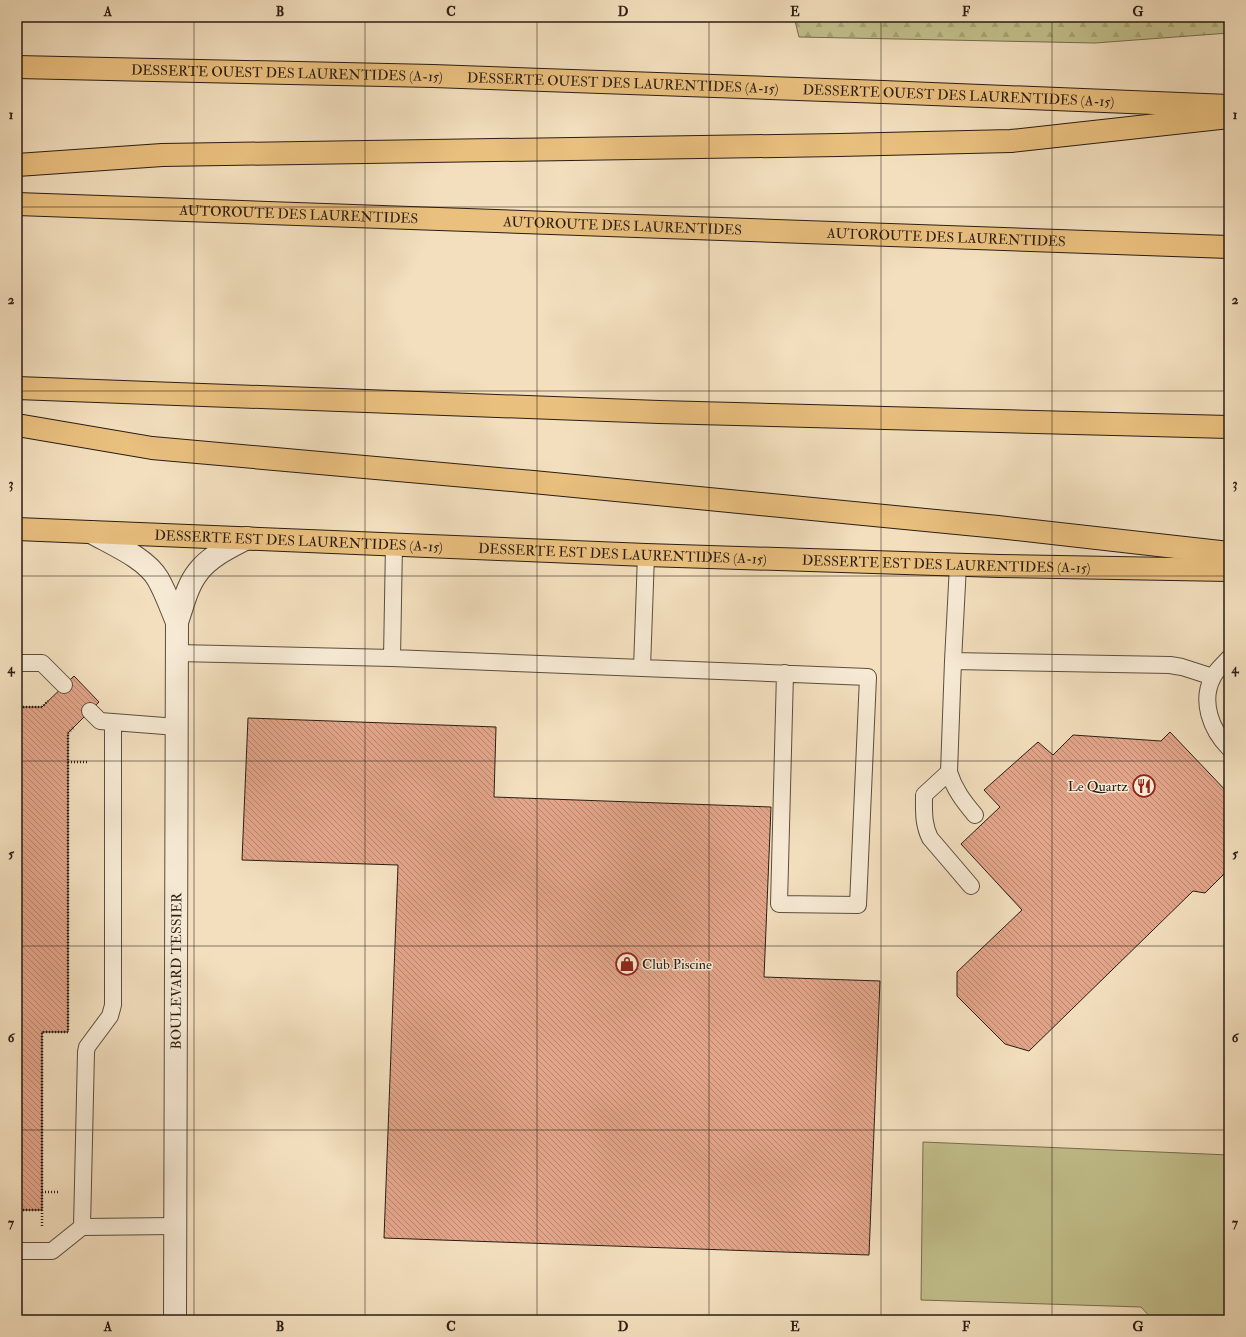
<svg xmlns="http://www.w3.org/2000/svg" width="1246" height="1337" font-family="'IM FELL Double Pica',serif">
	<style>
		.green { fill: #c2c08c; stroke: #766e50 }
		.forest { fill: url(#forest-firs); stroke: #766e50 }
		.building { fill: url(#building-back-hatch); stroke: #2a1d14 }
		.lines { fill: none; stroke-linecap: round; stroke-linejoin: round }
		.lane-casing { stroke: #5c4e3e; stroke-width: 18 }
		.street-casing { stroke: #5c4e3e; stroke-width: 24 }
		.primary-casing { stroke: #2a1d14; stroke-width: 24 }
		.highway-casing { stroke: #2a1d14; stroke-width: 24 }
		.path { stroke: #2a1d14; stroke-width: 2.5; stroke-dasharray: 1 2; stroke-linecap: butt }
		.lane { stroke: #f7ead5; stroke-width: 16 }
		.street { stroke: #f7ead5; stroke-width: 22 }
		.primary { stroke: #eac07f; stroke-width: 22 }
		.highway { stroke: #eac07f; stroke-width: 22 }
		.grid { fill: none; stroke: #2a1d14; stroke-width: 1; stroke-opacity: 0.55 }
		.labels { text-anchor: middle; stroke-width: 3; stroke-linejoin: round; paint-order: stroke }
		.street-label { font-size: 14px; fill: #2a1d14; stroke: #f7ead5 }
		.poi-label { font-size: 14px; fill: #2a1d14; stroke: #f7ead5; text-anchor: end }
		.neatline { fill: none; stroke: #2a1d14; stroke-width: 1.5 }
		.grid-label { font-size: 13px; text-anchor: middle; font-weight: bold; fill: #2a1d14 }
	</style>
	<defs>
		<pattern id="forest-firs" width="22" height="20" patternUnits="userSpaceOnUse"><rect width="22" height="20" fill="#c2c08c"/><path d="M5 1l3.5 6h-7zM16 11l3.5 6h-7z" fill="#a7a578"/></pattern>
		<pattern id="building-back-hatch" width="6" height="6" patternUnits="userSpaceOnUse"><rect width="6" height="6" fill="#e3a58a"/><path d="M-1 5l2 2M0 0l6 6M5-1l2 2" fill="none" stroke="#b88670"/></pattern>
	</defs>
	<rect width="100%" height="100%" fill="#f3dfbe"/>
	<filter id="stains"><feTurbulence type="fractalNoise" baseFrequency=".005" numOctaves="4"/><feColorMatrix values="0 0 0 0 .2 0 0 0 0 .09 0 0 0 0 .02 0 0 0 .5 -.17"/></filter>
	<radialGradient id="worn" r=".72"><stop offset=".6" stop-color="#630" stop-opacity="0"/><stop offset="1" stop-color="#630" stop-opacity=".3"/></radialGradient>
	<path class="green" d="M923,1142L1229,1155V1320H1153L1141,1307L921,1300Z"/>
	<path class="forest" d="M794,17H1229V33L1095,43L799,37Z"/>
	<path class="building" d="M74,676L99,702L68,733V1032H42V1210H17V707H42Z
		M248,718L496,727L494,797L771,807L764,977L880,981L869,1255L384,1238L398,865L242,860Z
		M1170,732L1229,794V869L1205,893L1193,891L1029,1051L1005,1044L957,996V972L1022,910L961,844L1000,807L984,790L1038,742L1053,755L1073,735L1161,741Z"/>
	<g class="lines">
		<g class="lane-casing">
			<path id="lane" d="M394,544L392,658L642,668L646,555
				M958,565L953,661L949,772C954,789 964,802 975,815
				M177,653L392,658
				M1229,658C1224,664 1216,670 1213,677C1200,701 1211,730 1229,748
				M953,661L1170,665L1182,667L1213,677
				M17,663H42L64,685
				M642,668L868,677L858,905L779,904L785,673
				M113,722L177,727
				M949,772L924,795C924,811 923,824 930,838L971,886
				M82,1227L86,1052L87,1047L110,1016L113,1005V722L100,721L90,711
				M17,1251H52L82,1227L175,1226"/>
		</g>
		<g class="street-casing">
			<g id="street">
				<path d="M91,532C112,544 146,558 158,579C166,593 171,608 177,622"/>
				<path id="s1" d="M175,1320L177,622C183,605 187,586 198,572C210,556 230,547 247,538"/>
			</g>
		</g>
		<g class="primary-casing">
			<g id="primary">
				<path id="s2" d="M17,67L433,76L883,92L1229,106"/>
				<path id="s3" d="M17,529L646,555L999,566L1229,570"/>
			</g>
		</g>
		<g class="highway-casing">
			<g id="highway">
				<path d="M17,165L162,155L839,145L1011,141L1229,117"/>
				<path id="s4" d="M17,204L1229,247"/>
				<path d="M17,388L659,412L1229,427"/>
				<path d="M17,425L152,448L533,482L998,527L1229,553"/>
			</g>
		</g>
		<path class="path" d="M17,707H42L48,701
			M68,762H89
			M42,1192H59
			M17,1210H42V1032H68V733L73,728
			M42,1210V1228"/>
		<use href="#lane" class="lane"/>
		<use href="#street" class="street"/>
		<use href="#primary" class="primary"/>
		<use href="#highway" class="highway"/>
	</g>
	<path class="grid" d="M194,17V1320M365,17V1320M537,17V1320M709,17V1320M881,17V1320M1052,17V1320M17,207H1229M17,391H1229M17,576H1229M17,761H1229M17,946H1229M17,1130H1229"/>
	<defs>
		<g id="restaurant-ring" transform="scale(1.15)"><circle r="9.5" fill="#f7ead5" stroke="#8f2418" stroke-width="1.5"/><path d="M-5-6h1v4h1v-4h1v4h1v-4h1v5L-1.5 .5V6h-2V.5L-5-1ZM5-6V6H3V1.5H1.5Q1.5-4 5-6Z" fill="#8f2418"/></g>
		<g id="shop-ring" transform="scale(1.15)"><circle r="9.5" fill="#f7ead5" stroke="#8f2418" stroke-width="1.5"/><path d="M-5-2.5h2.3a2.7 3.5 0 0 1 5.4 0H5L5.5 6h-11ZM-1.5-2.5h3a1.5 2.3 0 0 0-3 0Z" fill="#8f2418"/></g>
	</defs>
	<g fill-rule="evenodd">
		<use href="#restaurant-ring" x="1144" y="786"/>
		<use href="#shop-ring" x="627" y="964"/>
	</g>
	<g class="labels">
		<g class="street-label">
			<text dy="5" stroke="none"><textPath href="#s2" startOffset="270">DESSERTE OUEST DES LAURENTIDES (A-15)</textPath></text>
			<text dy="5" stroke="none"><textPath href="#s2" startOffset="606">DESSERTE OUEST DES LAURENTIDES (A-15)</textPath></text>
			<text dy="5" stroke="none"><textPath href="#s2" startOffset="942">DESSERTE OUEST DES LAURENTIDES (A-15)</textPath></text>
			<text dy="5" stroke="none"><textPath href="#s4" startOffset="282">AUTOROUTE DES LAURENTIDES</textPath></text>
			<text dy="5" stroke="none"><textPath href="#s4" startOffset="606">AUTOROUTE DES LAURENTIDES</textPath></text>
			<text dy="5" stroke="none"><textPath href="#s4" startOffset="930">AUTOROUTE DES LAURENTIDES</textPath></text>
			<text dy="5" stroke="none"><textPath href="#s3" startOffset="282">DESSERTE EST DES LAURENTIDES (A-15)</textPath></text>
			<text dy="5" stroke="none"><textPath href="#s3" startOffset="606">DESSERTE EST DES LAURENTIDES (A-15)</textPath></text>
			<text dy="5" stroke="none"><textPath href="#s3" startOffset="930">DESSERTE EST DES LAURENTIDES (A-15)</textPath></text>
			<text dy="5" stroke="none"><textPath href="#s1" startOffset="349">BOULEVARD TESSIER</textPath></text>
		</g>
		<g class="poi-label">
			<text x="1128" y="791">Le Quartz</text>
			<text x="642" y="969" text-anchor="start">Club Piscine</text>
		</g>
	</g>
	<rect width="1246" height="1337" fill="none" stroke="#f3dfbe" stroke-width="44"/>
	<rect x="22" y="22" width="1202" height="1293" class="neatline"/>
	<g class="grid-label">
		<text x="108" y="16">A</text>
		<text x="280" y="16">B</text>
		<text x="451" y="16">C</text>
		<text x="623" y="16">D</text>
		<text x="795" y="16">E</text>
		<text x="966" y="16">F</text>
		<text x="1138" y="16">G</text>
		<text x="11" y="119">1</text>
		<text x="1235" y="119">1</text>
		<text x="11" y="304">2</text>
		<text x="1235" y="304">2</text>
		<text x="11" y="488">3</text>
		<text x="1235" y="488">3</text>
		<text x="11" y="673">4</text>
		<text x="1235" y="673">4</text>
		<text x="11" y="858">5</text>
		<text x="1235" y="858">5</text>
		<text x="11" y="1042">6</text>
		<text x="1235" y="1042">6</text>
		<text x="11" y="1227">7</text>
		<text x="1235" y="1227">7</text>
		<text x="108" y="1331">A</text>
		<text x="280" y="1331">B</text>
		<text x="451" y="1331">C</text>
		<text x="623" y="1331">D</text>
		<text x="795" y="1331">E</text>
		<text x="966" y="1331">F</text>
		<text x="1138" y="1331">G</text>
	</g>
	<rect width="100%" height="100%" filter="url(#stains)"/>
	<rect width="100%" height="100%" fill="url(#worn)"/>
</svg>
